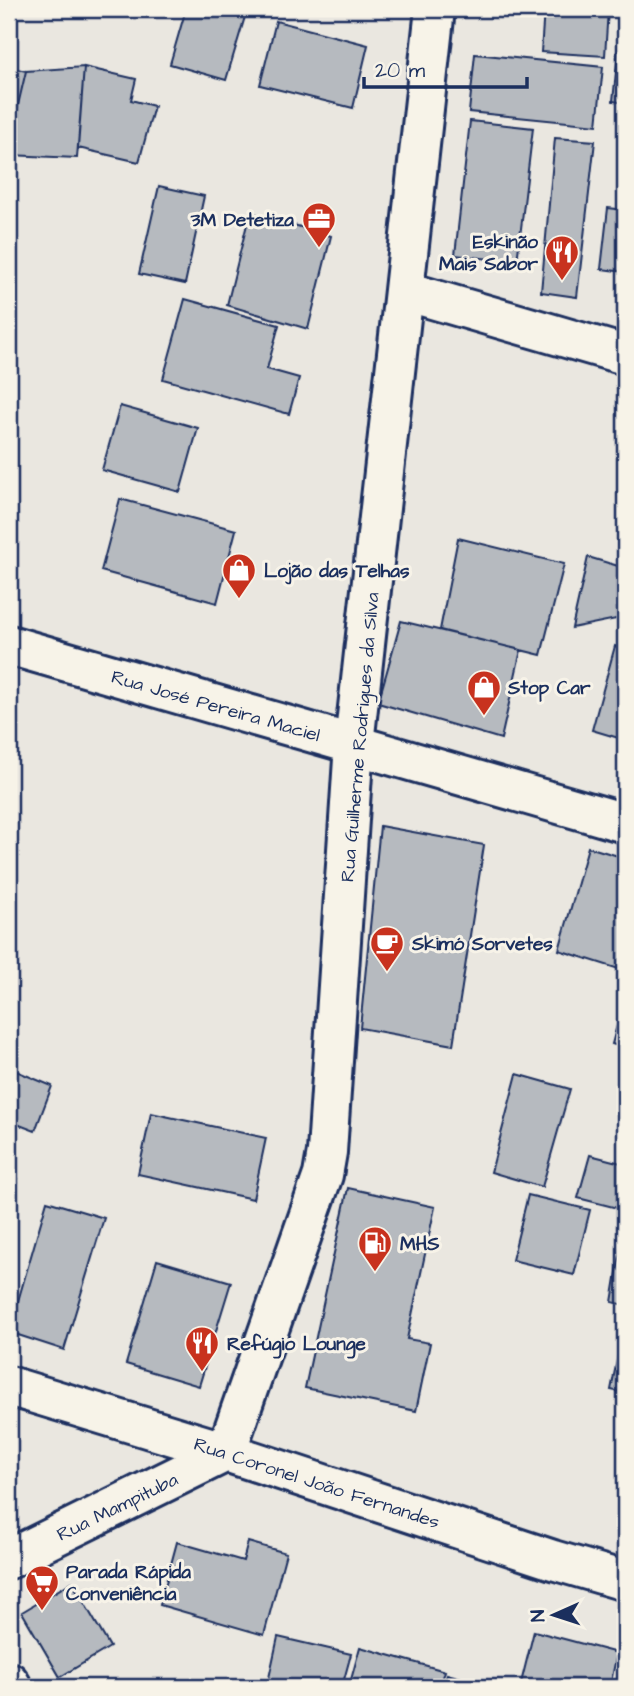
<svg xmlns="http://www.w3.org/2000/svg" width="634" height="1696" font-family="'Architects Daughter',sans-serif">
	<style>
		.building { fill: #b6babf; stroke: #1b2f5e; stroke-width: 2 }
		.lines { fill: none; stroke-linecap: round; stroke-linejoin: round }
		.minor-casing { stroke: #1b2f5e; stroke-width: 44 }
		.tertiary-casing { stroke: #1b2f5e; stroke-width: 44 }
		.secondary-casing { stroke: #1b2f5e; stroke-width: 44 }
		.minor { stroke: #f7f3e8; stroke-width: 38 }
		.tertiary { stroke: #f7f3e8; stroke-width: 38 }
		.secondary { stroke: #f7f3e8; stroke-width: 38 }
		.labels { text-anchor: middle; stroke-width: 6; stroke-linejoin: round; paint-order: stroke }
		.poi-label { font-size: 19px; font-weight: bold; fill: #1b2f5e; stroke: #f7f3e8; text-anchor: start }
		.street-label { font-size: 19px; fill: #1b2f5e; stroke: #f7f3e8 }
	</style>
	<rect width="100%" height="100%" fill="#eae7e0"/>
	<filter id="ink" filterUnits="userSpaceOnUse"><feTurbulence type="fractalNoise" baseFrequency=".0143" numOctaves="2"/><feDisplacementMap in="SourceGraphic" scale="14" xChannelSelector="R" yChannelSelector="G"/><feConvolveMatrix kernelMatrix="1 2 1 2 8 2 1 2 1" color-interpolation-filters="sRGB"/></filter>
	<g filter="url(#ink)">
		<path class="building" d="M186,9L247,10L226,80L170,64Z
			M544,9H608L605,56L541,52Z
			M276,21L368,45L353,108L260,85Z
			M619,43L625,44V103L613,101Z
			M475,54L603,67L597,125L469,112Z
			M9,67L26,71L9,143Z
			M84,67L77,158L9,155V143L26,71Z
			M84,67L136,79L131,100L154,106L139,162L78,148Z
			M470,121L533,128L517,262L455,255Z
			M555,138L595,141L577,297L541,292Z
			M159,186L204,196L185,284L139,274Z
			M608,208L625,210V272L601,269Z
			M250,212L331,236L308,329L227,305Z
			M185,299L279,325L267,369L299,378L289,414L163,379Z
			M120,406L198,428L180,492L102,470Z
			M120,499L236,530L217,603L101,571Z
			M458,538L564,564L541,655L440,630Z
			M588,557L625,568V622L616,619L572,628Z
			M401,621L521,650L501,739L378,703Z
			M615,646L625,649V740L592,730Z
			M380,826L484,845L453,1045L360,1028Z
			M588,847L625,858V971L559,950Z
			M625,995V1048L612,1044Z
			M9,1068L52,1086L35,1131L9,1121Z
			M517,1074L570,1089L542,1187L491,1172Z
			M151,1113L266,1138L253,1199L138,1174Z
			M590,1155L625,1164V1210L578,1198Z
			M9,1176L18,1179L9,1207Z
			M348,1188L435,1207L407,1339L430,1343L416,1411L305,1388Z
			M528,1195L590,1210L574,1275L512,1260Z
			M47,1201L104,1218L64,1350L9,1332Z
			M625,1224V1305L612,1302Z
			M157,1260L231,1282L199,1386L126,1364Z
			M624,1325H625V1393L611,1390Z
			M177,1542L243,1561L248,1542L286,1553L264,1635L160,1605Z
			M72,1582L110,1647L60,1677L22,1612Z
			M534,1631L617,1653L610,1687H520Z
			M278,1637L351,1654L342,1687H267Z
			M360,1647L445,1671L440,1687H349Z
			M447,1674L495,1687H443Z"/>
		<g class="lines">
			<g class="minor-casing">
				<path id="minor" d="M405,291L625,355
					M9,645L625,823
					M9,1682L12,1687"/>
			</g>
			<g class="tertiary-casing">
				<path id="tertiary" d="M9,1386L226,1452"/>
			</g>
			<g class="secondary-casing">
				<path id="secondary" d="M226,1452L323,1175L327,1152L354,744L435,9
					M226,1452L553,1560L625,1581
					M9,1559L226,1452"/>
			</g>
			<use href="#minor" class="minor"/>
			<use href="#tertiary" class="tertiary"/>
			<use href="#secondary" class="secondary"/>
		</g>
	</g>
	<defs>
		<g id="office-pin" transform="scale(1.75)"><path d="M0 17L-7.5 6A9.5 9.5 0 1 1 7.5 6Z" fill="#c8321e" stroke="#f7f3e8"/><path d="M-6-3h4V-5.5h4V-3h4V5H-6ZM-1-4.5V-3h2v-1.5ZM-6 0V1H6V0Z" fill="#fff"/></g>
		<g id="restaurant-pin" transform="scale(1.75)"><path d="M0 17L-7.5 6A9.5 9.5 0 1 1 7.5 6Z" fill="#c8321e" stroke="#f7f3e8"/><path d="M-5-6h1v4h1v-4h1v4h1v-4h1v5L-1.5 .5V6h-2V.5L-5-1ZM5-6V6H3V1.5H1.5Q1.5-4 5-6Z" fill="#fff"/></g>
		<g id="shop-pin" transform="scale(1.75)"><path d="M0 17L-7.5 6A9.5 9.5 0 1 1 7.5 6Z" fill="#c8321e" stroke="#f7f3e8"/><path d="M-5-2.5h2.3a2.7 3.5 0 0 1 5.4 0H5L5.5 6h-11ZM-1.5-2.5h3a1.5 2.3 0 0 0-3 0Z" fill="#fff"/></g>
		<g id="cafe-pin" transform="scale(1.75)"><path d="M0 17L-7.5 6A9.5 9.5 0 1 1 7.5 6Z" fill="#c8321e" stroke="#f7f3e8"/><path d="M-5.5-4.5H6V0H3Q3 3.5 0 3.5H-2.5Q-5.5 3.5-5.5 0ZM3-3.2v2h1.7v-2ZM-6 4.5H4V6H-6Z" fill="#fff"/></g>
		<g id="fuel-pin" transform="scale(1.75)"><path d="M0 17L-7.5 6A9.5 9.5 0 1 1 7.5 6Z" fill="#c8321e" stroke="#f7f3e8"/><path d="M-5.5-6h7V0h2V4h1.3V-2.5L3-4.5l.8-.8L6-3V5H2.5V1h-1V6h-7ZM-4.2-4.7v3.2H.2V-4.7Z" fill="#fff"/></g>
		<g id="supermarket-pin" transform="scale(1.75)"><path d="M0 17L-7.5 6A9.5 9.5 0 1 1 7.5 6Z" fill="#c8321e" stroke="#f7f3e8"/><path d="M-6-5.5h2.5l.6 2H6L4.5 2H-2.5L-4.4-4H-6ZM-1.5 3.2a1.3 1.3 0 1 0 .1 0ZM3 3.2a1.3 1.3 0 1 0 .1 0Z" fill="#fff"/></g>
	</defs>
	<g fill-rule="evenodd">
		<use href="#office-pin" x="319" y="219"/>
		<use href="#restaurant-pin" x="562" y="252"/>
		<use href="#shop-pin" x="239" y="570"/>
		<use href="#shop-pin" x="484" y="687"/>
		<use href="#cafe-pin" x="387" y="943"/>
		<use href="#fuel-pin" x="375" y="1243"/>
		<use href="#restaurant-pin" x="202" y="1343"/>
		<use href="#supermarket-pin" x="42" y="1582"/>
	</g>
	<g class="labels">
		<g class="poi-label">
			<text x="294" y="226" text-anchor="end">3M Detetiza</text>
			<text x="538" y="248" text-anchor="end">Eskinão<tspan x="538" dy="22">Mais Sabor</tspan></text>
			<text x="264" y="577">Lojão das Telhas</text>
			<text x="508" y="694">Stop Car</text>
			<text x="412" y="950">Skimó Sorvetes</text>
			<text x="400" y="1250">MHS</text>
			<text x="227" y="1350">Refúgio Lounge</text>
			<text x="66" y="1578">Parada Rápida<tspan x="66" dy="22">Conveniência</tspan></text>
		</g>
		<g class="street-label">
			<text transform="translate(216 705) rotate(16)" y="7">Rua José Pereira Maciel</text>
			<text transform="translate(359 737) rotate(-85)" y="7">Rua Guilherme Rodrigues da Silva</text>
			<text transform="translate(317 1482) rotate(18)" y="7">Rua Coronel João Fernandes</text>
			<text transform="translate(117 1506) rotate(-26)" y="7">Rua Mampituba</text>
		</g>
	</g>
	<rect width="634" height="1696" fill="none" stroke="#f7f3e8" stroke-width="35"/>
	<rect x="18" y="18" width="599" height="1661" fill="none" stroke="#1b2f5e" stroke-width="2.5" filter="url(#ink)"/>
	<g transform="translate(554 1615) rotate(267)" stroke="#f7f3e8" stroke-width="5" paint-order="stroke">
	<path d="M0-5L12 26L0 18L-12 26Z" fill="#1b2f5e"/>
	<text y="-10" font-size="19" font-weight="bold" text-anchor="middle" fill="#1b2f5e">N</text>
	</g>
	<path d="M364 77v10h163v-10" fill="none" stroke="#1b2f5e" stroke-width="3.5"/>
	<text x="375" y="77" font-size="21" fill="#1b2f5e" stroke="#f7f3e8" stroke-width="5" paint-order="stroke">20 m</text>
</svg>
